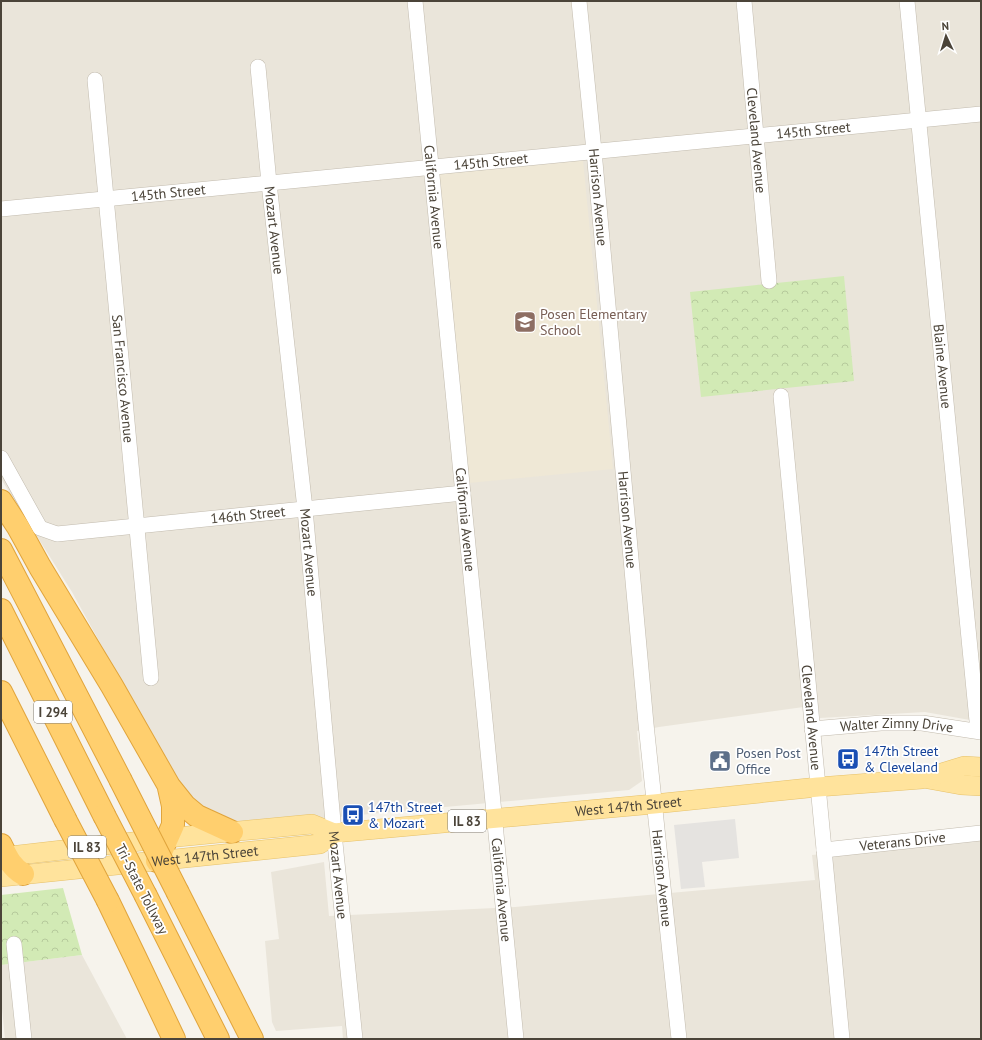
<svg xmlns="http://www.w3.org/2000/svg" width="982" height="1040" font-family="'PT Sans',sans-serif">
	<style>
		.residential { fill: #eae5da }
		.education { fill: #efe8d6 }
		.forest { fill: url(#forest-crowns) }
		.parking { fill: #e5e3e0 }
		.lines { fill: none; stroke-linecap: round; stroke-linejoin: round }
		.minor-casing { stroke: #c2bbae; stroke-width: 16 }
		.major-casing { stroke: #e6c16a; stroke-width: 20 }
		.highway-casing { stroke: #e0a43c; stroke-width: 24 }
		.minor { stroke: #fff; stroke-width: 15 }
		.major { stroke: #ffe39c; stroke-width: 19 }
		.highway { stroke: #ffcf6e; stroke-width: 22 }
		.highway-bridge-casing { stroke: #e0a43c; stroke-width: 24; stroke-linecap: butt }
		.highway-bridge { stroke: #ffcf6e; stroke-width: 22 }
		.labels { text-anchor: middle; stroke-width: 3.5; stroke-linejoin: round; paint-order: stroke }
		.shield { fill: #fff; stroke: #817c74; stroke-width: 1 }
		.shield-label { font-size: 13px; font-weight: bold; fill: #4b4439 }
		.street-label { font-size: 14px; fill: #4b4439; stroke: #fff }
		.education-label { font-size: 14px; fill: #785e54; stroke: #fff; text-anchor: start }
		.transit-label { font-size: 14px; fill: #164399; stroke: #fff; text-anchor: start }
		.service-label { font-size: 14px; fill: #4e5e75; stroke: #fff; text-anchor: start }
	</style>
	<defs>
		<pattern id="forest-crowns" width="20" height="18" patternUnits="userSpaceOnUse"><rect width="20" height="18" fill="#d2eab5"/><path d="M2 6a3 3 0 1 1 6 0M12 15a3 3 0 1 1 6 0" fill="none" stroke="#b6ca9c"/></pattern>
	</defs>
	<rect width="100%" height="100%" fill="#f6f3ec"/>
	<path class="residential" d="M1,1H981V722L925,712L820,718L818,705L659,727L637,731L642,781L629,790L305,820L226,823L184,795L72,592L1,479Z
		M981,839V1039H343L342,1026L276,1031L272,1022L265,941L279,939L271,872L324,862L329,916L515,907L815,880L812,855Z
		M82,955L127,1039H5L1,998V965Z"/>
	<path class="education" d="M583,160L613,469L468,483L438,174Z"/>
	<path class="forest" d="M844,276L854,381L701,397L690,292Z
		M63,888L82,955L1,965V895Z"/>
	<path class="parking" d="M735,819L739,858L702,862L705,887L681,889L674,825Z"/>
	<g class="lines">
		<g class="minor-casing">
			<g id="minor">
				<path id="s1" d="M415,1L516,1039"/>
				<path id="s2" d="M579,1L594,151L646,724L679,1039"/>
				<path id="s3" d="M744,1L769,281"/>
				<path id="s4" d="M907,1L978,731"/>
				<path id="s5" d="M258,67L269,183L305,509L334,833L355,1039"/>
				<path id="s6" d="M95,80L151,678"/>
				<path id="s7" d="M1,209L981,114"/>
				<path id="s8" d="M781,396L842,1039"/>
				<path id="s9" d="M1,458L40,528L57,534L463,493"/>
				<path id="s10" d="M812,729L881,723H922L981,732"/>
				<path id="s11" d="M824,850L981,833"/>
				<path d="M14,944L24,1039"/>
			</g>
		</g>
		<g class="major-casing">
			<g id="major">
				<path d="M928,779L961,785L981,786"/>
				<path id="s12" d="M1,857L167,838L312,824L334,833L654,804L818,787L922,779L964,766L981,767"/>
				<path id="s13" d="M1,877L320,844L334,833"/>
			</g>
		</g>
		<g class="highway-casing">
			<path id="highway" d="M1,501L18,527L40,567L112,686L169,786L185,806L197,816L232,832
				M1,550L120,779
				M1,610L104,815
				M1,692L65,819
				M1,845C7,857 11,867 23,874
				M157,861L173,825V806L169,788
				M178,893L252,1039
				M146,896L218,1039
				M108,901L136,959L174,1039"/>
		</g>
		<use href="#minor" class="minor"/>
		<use href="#major" class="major"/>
		<use href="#highway" class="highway"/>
		<g class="highway-bridge-casing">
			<path id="highway-bridge" d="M120,779L178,893
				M104,815L146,896
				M65,819L108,901"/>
		</g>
		<use href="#highway-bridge" class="highway-bridge"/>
	</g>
	<defs>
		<g id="school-square" transform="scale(1.15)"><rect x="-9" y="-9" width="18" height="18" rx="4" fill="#8d6e63" stroke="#fff"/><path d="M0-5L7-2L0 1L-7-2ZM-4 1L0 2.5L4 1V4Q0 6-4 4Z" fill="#fff"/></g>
		<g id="bus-square" transform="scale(1.15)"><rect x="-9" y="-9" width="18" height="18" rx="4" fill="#1a4fb4" stroke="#fff"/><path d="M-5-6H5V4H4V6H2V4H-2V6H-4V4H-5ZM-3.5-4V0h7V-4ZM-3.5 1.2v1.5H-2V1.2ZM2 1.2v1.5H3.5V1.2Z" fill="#fff"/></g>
		<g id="civic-square" transform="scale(1.15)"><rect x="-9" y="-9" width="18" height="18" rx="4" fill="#5c6f8a" stroke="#fff"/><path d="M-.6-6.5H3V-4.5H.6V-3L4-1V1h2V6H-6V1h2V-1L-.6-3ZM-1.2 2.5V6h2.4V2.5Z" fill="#fff"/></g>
	</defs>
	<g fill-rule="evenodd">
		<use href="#school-square" x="525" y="322"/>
		<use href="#bus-square" x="848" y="759"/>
		<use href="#civic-square" x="720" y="761"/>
		<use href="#bus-square" x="353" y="815"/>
	</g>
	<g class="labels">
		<g class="shield">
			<rect x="34" y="701" width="38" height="22" rx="3"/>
			<rect x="448" y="810" width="38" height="22" rx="3"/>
			<rect x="68" y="836" width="38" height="22" rx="3"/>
		</g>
		<g class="shield-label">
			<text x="53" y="717">I 294</text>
			<text x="467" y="826">IL 83</text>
			<text x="87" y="852">IL 83</text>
		</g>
		<g class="street-label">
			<text dy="5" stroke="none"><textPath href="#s7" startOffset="816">145th Street</textPath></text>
			<text dy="5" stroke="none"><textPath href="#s3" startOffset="140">Cleveland Avenue</textPath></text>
			<text dy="5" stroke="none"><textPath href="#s7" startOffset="492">145th Street</textPath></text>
			<text dy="5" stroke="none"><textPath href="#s7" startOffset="168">145th Street</textPath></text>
			<text dy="5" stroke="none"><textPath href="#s2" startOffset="197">Harrison Avenue</textPath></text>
			<text dy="5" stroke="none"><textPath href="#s1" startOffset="197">California Avenue</textPath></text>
			<text dy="5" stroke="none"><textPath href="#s5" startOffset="164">Mozart Avenue</textPath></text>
			<text dy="5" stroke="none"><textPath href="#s4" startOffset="367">Blaine Avenue</textPath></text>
			<text dy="5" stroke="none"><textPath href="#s6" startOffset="300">San Francisco Avenue</textPath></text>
			<text dy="5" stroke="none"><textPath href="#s9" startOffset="290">146th Street</textPath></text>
			<text dy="5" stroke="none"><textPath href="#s1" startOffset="521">California Avenue</textPath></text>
			<text dy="5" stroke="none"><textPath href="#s2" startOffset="521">Harrison Avenue</textPath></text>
			<text dy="5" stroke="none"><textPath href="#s5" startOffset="488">Mozart Avenue</textPath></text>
			<text dy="5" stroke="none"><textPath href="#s8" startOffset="323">Cleveland Avenue</textPath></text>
			<text dy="5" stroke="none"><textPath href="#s10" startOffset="85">Walter Zimny Drive</textPath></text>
			<text dy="5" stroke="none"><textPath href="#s12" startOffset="632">West 147th Street</textPath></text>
			<text dy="5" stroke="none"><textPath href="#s11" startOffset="79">Veterans Drive</textPath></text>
			<text dy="5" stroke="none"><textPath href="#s13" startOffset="205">West 147th Street</textPath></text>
			<text dy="5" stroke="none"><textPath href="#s5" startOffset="812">Mozart Avenue</textPath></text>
			<text dy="5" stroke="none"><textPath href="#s2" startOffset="881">Harrison Avenue</textPath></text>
			<text transform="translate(142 889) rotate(63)" y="5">Tri-State Tollway</text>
			<text dy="5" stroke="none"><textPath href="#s1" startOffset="893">California Avenue</textPath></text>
		</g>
		<g class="education-label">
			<text x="540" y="319">Posen Elementary<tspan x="540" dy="16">School</tspan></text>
		</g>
		<g class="transit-label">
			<text x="864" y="756">147th Street<tspan x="864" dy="16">&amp; Cleveland</tspan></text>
			<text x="368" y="812">147th Street<tspan x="368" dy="16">&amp; Mozart</tspan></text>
		</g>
		<g class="service-label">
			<text x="736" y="758">Posen Post<tspan x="736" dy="16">Office</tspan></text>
		</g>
	</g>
	<rect width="982" height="1040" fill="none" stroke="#4b4439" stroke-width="4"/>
	<g transform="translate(946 36) rotate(356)" stroke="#ffffff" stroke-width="3" paint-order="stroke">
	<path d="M0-3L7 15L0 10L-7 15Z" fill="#4b4439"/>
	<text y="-6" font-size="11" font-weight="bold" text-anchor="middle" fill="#4b4439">N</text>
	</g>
</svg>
